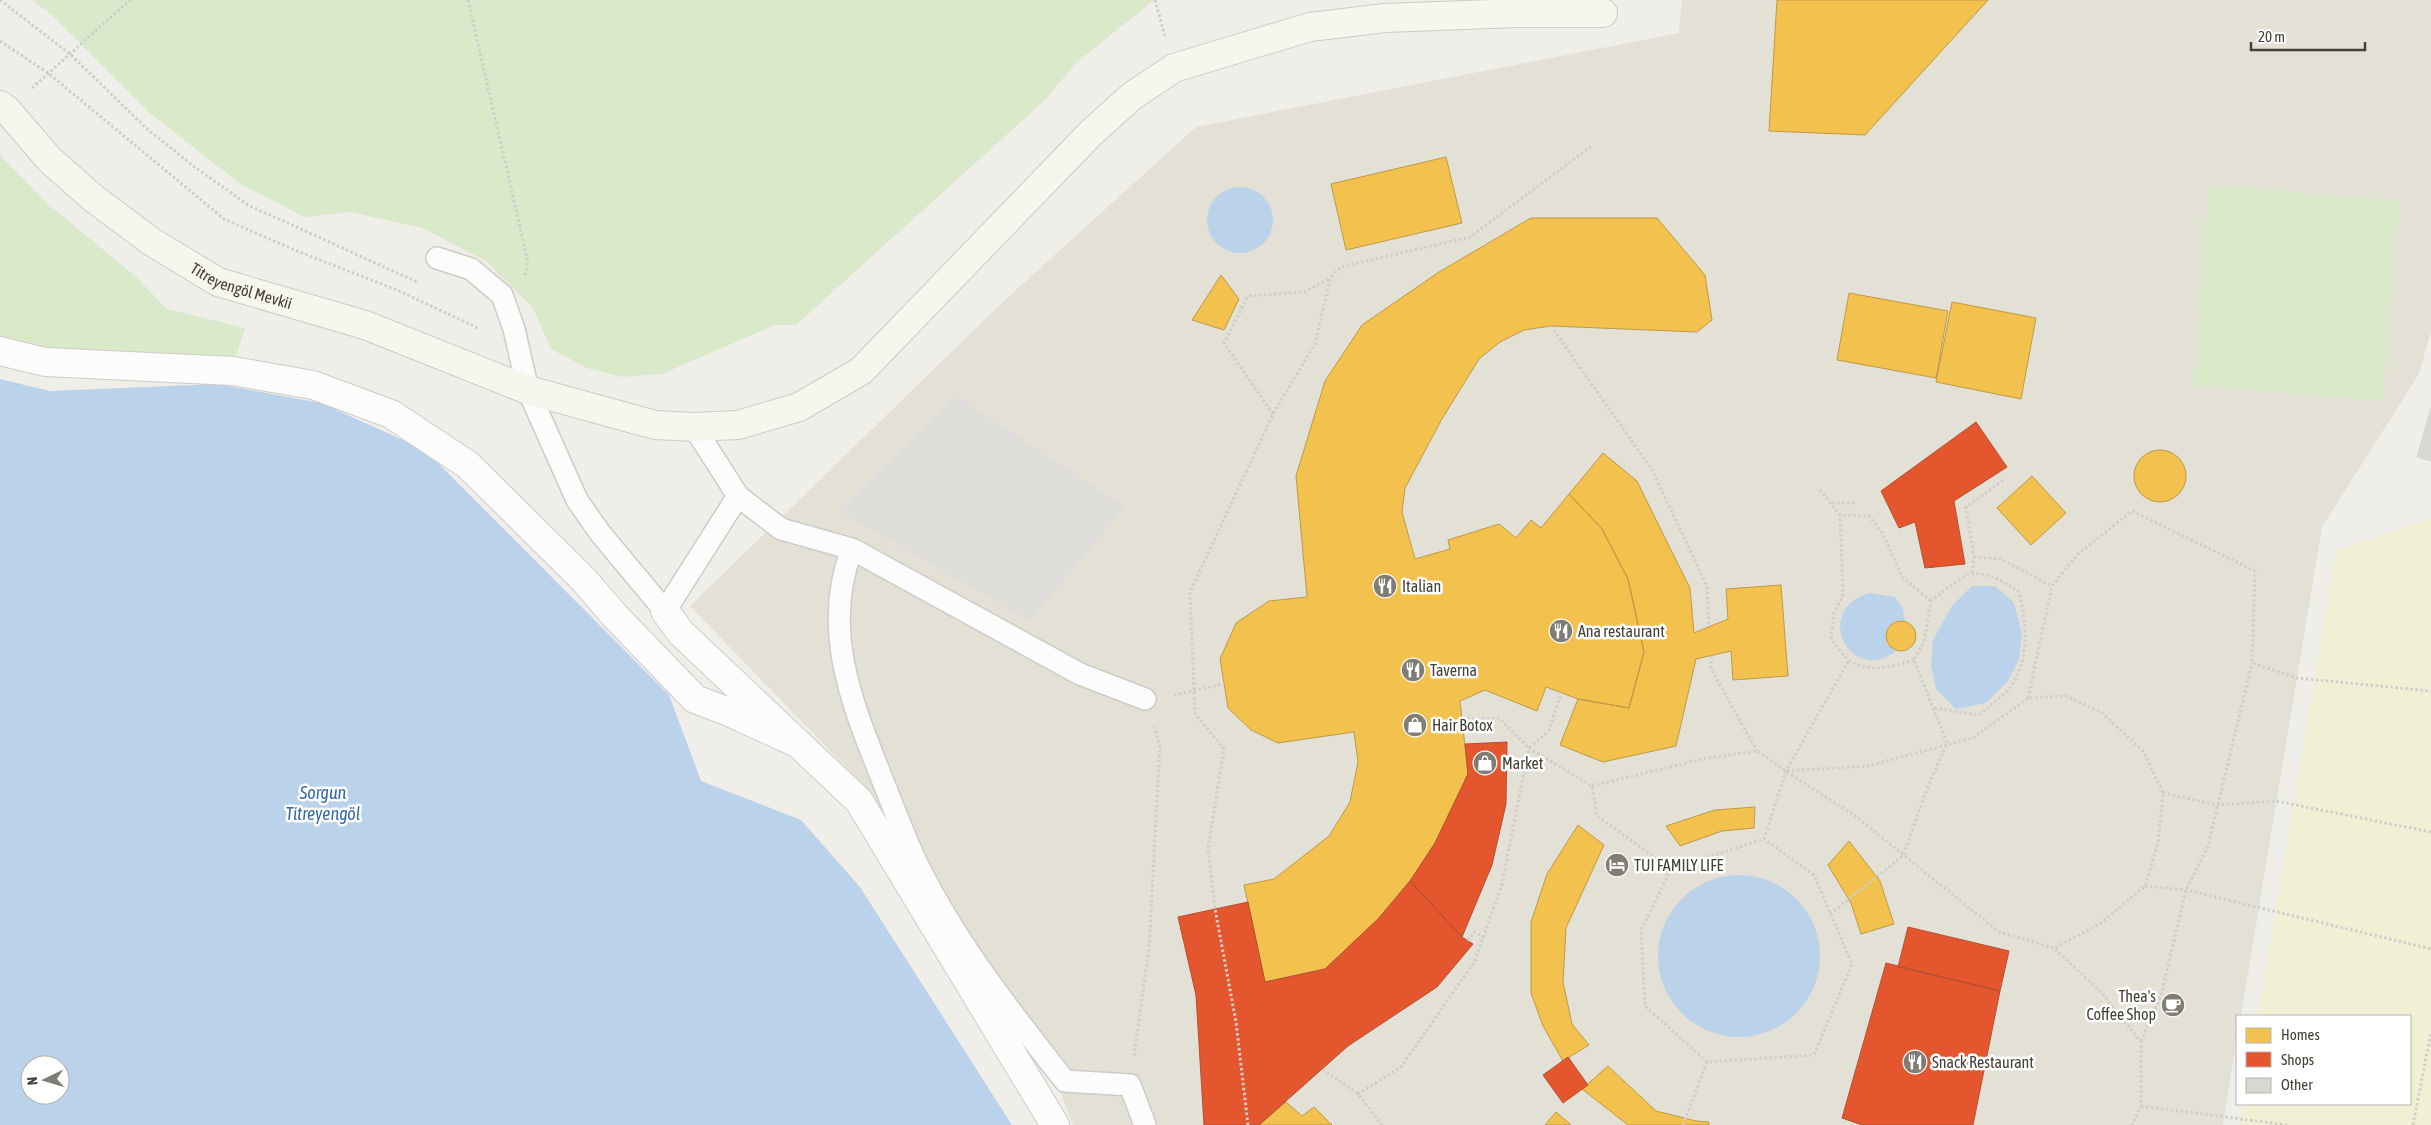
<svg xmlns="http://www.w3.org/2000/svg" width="2431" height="1125" font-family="'Asap Condensed',sans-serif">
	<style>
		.residential { fill: #e3e0d6 }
		.green { fill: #d9e9ca }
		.sand { fill: #f2f0d4 }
		.parking { fill: #deddd9 }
		.water { fill: #bbd2eb; fill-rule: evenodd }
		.homes { fill: #f2c14e; stroke: #be9a47 }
		.shops { fill: #e4572e; stroke: #b45030 }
		.building { fill: #d9d7d1; stroke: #d7d5cf }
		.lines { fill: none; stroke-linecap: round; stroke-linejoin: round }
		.lane-casing { stroke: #cdccc7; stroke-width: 24 }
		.street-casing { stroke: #cdccc7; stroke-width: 30 }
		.secondary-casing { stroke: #ceccc0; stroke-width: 30 }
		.path { stroke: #d0cecb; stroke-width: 3; stroke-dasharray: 2.5 2.5; stroke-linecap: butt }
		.lane { stroke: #fdfcfc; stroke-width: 21 }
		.street { stroke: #fdfcfc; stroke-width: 28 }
		.secondary { stroke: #f6f5ee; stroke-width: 28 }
		.labels { text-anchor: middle; stroke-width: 5; stroke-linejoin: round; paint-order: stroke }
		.street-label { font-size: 16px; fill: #444036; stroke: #fff }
		.poi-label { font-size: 16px; fill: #444036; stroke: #fff; text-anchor: start }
		.water-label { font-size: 18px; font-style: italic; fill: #346aab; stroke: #fff }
	</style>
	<rect width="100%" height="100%" fill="#efeee9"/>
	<path class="residential" d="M1682,0H2431V331L2419,374L2322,527L2241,1016H2237V1037L2223,1125H1073L1060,1091L869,791L690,606L1006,299L1196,127L1679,33Z"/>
	<path class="green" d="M32,0H1154L1076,63L1045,100L796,325H775L662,374L622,377L587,368L551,349L533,308L487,262L423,228L349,212L304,217L239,183L151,114L52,15Z
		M0,155L48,204L134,275L167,309L245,328L235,359L41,353L0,342Z
		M2209,185L2400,201L2383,401L2193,385Z"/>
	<path class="sand" d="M2431,519V1125H2240L2243,1104H2410V1016H2258L2336,551Z"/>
	<path class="parking" d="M957,396L1125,507L1030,621L839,511Z"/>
	<path class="water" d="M1207 220a33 33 0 1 1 66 0a33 33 0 1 1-66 0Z
		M0,379L50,391L218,384L321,403L425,450L669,695L701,781L801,820L860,887L1012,1125H0ZM30,1065H60V1095H30Z
		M1972,586H1995L2014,603L2022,633L2019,659L2008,681L1986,703L1956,709L1936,689L1931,666L1933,640L1952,606Z
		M1869,593L1895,597L1903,609L1905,622L1895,621L1888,627L1886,643L1896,651C1851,686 1811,611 1869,593Z
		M1658 956a81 81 0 1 1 162 0a81 81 0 1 1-162 0Z"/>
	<path class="homes" d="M1777,0H1988L1865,135L1769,131Z
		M1446,157L1462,223L1346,250L1331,184Z
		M1531,218H1657L1705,275L1712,320L1697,332L1551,326L1524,330L1500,342L1479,359L1442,419L1405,488L1402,512L1415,559L1450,549L1448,540L1499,524L1516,538L1531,520L1541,528L1569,494L1602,529L1628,579L1644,652L1629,708L1578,699L1546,687L1537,711L1485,690L1460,701L1468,774L1435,843L1410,881L1378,919L1325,969L1265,982L1244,885L1274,879L1329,836L1350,802L1358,762L1354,732L1278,743L1251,730L1228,708L1220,659L1236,623L1269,601L1307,597L1296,476L1325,381L1362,325L1439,272Z
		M1221,275L1239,299L1224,330L1192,320Z
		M1849,293L1948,311L1936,378L1837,360Z
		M1952,302L2036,318L2021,399L1936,382Z
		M2134 476a26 26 0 1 1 52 0a26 26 0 1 1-52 0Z
		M1603,453L1637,481L1663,534L1690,588L1694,633L1728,619L1726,589L1781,585L1788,676L1733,680L1731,651L1696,659L1676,746L1603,762L1560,745L1578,699L1629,708L1644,652L1628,579L1602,529L1569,494Z
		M2032,476L2066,513L2031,545L1997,508Z
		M1886 636a15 15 0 1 1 30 0a15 15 0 1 1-30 0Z
		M1755,807L1754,828L1722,831L1680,846L1666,826L1715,810Z
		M1578,825L1604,845L1566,928L1563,982L1572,1024L1589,1045L1563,1061L1543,1026L1531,993V922L1547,874Z
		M1849,841L1880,881L1894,924L1861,934L1851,903L1828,865Z
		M1608,1066L1656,1111L1696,1121L1709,1122V1125H1628L1582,1089Z
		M1286,1102L1302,1116L1314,1107L1332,1125H1259Z
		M1556,1112L1571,1125H1545Z"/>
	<path class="shops" d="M1976,422L2007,467L1954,501L1965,564L1925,568L1915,522L1899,528L1881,491Z
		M1507,742L1506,804L1492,865L1462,937L1410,881L1435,843L1468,774L1465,744Z
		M1410,881L1462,937L1473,944L1437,987L1348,1046L1259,1125H1204L1196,995L1178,917L1248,902L1265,982L1325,969L1378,919Z
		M1908,927L2009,951L2000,991L1898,967Z
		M1886,963L2000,991L1973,1125H1862L1842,1118Z
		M1568,1057L1588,1085L1563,1103L1543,1075Z"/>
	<path class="building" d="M2431,408V461L2417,457Z"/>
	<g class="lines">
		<g class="lane-casing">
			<path id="lane" d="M437,258L471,269L502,295L514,329L528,390L577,500L600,533L665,611L738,496L694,427
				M738,496L781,529L852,549L1080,674L1145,699
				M852,549C822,626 850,699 879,771C890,799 901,828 913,855C952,938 1009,1010 1065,1081L1130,1085L1145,1125"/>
		</g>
		<g class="street-casing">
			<path id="street" d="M0,351L45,362L233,371L313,385L391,414L468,465L584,580L615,616L695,699L729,712L799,744
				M665,611L681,633L859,801L1055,1125"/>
		</g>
		<g class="secondary-casing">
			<g id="secondary">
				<path id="s1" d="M0,105L7,110L49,159L93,198L152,242L218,282L365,325L528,390L655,425L694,427L738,425L799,407L861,371L1091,133L1132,96L1174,68L1310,27L1385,18L1517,13H1603"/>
			</g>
		</g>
		<path class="path" d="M0,0L70,54L147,129L196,168L248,205L417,282
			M468,0L528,262L525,275
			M1155,0L1165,36
			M0,41L48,73L224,219L292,249L397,290L480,329
			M32,88L130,0
			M1551,326L1652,470L1707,586L1709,626
			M1273,414L1224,343L1248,296L1304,292L1329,279
			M1820,490L1840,515
			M1832,503H1856
			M1974,557L2001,559L2052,586
			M1972,573L1974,557L1966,507L2005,479
			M1711,656V669L1757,751
			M1914,660C1894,666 1869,674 1849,660C1842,655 1836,645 1831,639L1834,613L1843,595L1840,515L1869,516L1883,534L1902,577L1931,601
			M1174,695L1224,684
			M2028,698L2052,586L2077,555L2132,511L2255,571L2252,663L2297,678L2431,691
			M1462,719L1499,718L1529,748L1549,731L1561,693
			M1787,772L1854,815L1999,932L2054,948L2102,993L2141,1042V1106L2132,1125
			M1592,786L1702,759L1757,751L1786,771L1867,766L1973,738L2028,698L2066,696L2101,712L2144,752L2163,793L2158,843L2145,886L2101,923L2054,948
			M2163,793L2217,805L2276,801L2431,832
			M2145,886L2186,890L2431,949
			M1830,914L1903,856L1925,794L1947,743L1914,660L1924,642L1931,601C1969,571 1975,562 2019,592C2027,624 2031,665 2006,692C1998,700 1988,707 1979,715L1934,708
			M1468,941L1474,932L1483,937
			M2141,1041L2161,996L2186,890L2208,846L2252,663
			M1134,1056L1149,948L1160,745L1154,727
			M1707,1062L1645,1006L1641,930L1671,869L1764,839L1786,771L1849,660
			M1323,1069L1358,1094L1382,1125
			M1358,1094L1401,1067L1475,961L1502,884L1529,748L1592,786L1597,816L1671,869
			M2141,1106L2287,1125
			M1248,1125L1236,1022L1215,909L1208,848L1224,749L1195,714L1190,592L1273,414L1315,344L1330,279L1340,267L1470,237L1593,145
			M1683,1125L1707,1062L1814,1055L1852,964L1814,875L1764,839
			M2413,1125L2431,1032"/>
		<use href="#lane" class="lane"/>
		<use href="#street" class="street"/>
		<use href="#secondary" class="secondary"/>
	</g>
	<defs>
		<g id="restaurant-disc" transform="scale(1.25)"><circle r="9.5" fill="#807d75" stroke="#fff"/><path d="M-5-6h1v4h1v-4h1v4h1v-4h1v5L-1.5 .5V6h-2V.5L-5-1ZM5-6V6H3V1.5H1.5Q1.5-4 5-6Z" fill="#fff"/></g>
		<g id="shop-disc" transform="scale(1.25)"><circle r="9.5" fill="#807d75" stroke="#fff"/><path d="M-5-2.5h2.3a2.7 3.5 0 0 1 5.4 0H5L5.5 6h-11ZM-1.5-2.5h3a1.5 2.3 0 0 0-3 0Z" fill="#fff"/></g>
		<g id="hotel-disc" transform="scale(1.25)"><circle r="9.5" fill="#807d75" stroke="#fff"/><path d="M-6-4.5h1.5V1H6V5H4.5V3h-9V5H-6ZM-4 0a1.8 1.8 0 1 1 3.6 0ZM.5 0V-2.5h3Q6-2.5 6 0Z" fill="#fff"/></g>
		<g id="cafe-disc" transform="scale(1.25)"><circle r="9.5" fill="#807d75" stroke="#fff"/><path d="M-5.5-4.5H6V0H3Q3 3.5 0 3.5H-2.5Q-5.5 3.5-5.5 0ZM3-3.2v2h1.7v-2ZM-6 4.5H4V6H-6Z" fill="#fff"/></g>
	</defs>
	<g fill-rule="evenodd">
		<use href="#restaurant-disc" x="1385" y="586"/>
		<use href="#restaurant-disc" x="1561" y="631"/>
		<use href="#restaurant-disc" x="1413" y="670"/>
		<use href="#shop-disc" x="1415" y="725"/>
		<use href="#shop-disc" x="1485" y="763"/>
		<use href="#hotel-disc" x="1617" y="865"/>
		<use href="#cafe-disc" x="2173" y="1005"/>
		<use href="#restaurant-disc" x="1915" y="1062"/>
	</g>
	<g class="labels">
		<g class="street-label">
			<text dy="6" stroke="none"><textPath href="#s1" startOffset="306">Titreyengöl Mevkii</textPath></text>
		</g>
		<g class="poi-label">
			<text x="1402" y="592">Italian</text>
			<text x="1578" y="637">Ana restaurant</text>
			<text x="1430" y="676">Taverna</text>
			<text x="1432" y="731">Hair Botox</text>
			<text x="1502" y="769">Market</text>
			<text x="1634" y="871">TUI FAMILY LIFE</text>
			<text x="2156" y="1002" text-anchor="end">Thea's<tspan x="2156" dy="18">Coffee Shop</tspan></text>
			<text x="1932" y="1068">Snack Restaurant</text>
		</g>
		<g class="water-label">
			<text x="323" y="799">Sorgun<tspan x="323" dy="21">Titreyengöl</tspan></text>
		</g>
	</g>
	<rect x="2236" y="1015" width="175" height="90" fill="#ffffff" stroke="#b4b3af"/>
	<rect x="2246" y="1028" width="25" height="15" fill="#f2c14e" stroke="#b4b3af"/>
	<text x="2281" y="1040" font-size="15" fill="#444036">Homes</text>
	<rect x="2246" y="1052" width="25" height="15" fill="#e4572e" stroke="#b4b3af"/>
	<text x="2281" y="1065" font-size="15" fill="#444036">Shops</text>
	<rect x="2246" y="1078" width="25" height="15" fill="#d9d7d1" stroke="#b4b3af"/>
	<text x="2281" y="1090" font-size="15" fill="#444036">Other</text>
	<g transform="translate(45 1080) rotate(265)"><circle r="24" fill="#ffffff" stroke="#b4b3af"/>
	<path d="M0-4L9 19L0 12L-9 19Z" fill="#807d75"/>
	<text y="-8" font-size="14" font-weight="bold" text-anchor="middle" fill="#444036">N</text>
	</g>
	<path d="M2251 42v8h114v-8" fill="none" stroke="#444036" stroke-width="2.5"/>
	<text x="2258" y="42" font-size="15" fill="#444036" stroke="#ffffff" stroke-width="4" paint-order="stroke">20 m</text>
</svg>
